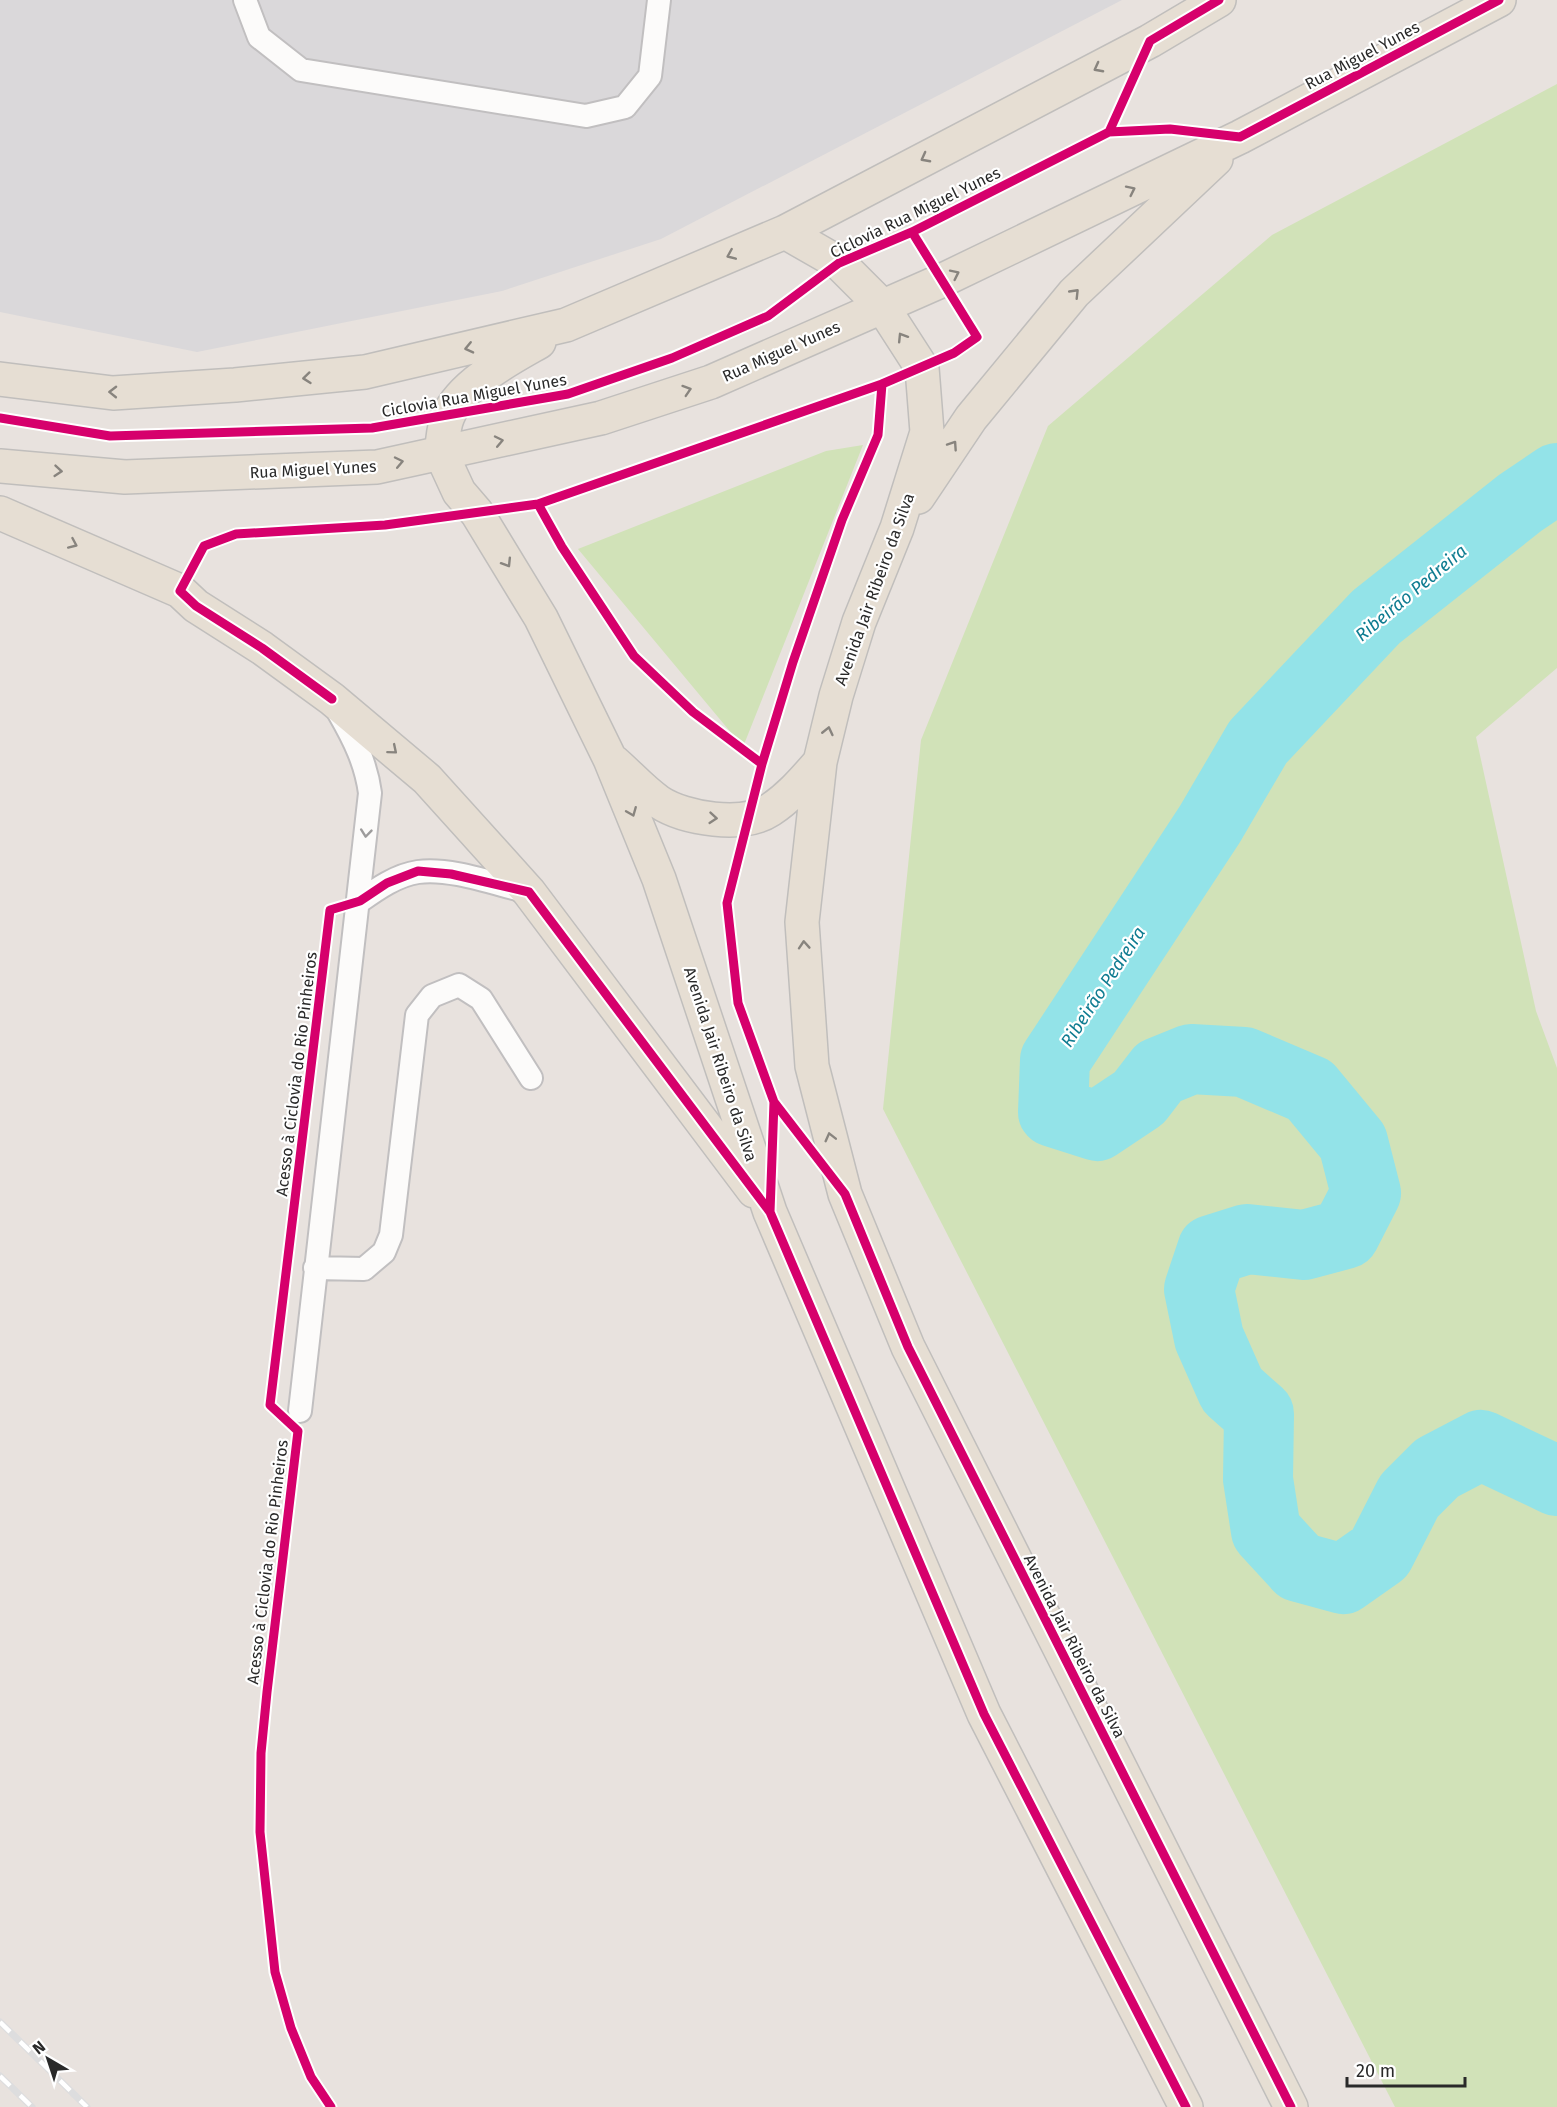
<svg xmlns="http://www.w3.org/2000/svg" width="1557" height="2107" font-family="'Fira Sans',sans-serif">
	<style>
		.industrial { fill: #dad8da }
		.green { fill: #d1e2b8 }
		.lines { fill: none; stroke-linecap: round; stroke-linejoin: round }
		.river { stroke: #93e3e8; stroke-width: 70 }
		.lane-casing { stroke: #c1bfc0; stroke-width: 26 }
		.primary-casing { stroke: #c0bebc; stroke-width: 36 }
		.lane { stroke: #fcfbfa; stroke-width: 22 }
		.primary { stroke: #e6ded3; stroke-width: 33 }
		.rail-casing { stroke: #ddddde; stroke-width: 7 }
		.rail { stroke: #fff; stroke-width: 4.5; stroke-dasharray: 14; stroke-linecap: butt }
		.cycleway-casing { stroke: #fff; stroke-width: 13 }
		.cycleway { stroke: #d6006c; stroke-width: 9 }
		.oneway { stroke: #88847e }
		.oneway2 { stroke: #9d9c9c }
		.labels { text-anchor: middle; stroke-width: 4.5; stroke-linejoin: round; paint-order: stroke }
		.street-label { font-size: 16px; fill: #292929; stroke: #fff }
		.water-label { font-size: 18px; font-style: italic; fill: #0f7c91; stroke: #fff }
	</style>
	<rect width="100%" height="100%" fill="#e8e2de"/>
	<path class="industrial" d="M0,0H1122L661,239L502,291L197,352L0,312Z"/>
	<path class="green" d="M1557,84V668L1476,737L1536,1011L1557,1068V2107H1395L883,1109L921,740L1048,426L1272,235Z
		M863,445L743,747L578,549L826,451Z"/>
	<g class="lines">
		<path class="river" d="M1557,478L1520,503L1376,617L1258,742L1210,824L1055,1060L1053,1112L1097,1126L1139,1098L1159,1072L1191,1059L1244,1062L1310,1090L1353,1142L1366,1193L1345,1234L1304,1245L1247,1239L1212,1250L1199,1289L1209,1338L1232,1390L1259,1414L1258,1479L1266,1531L1299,1567L1343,1579L1380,1553L1409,1496L1437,1468L1481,1445L1557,1481"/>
		<g class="lane-casing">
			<path id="lane" d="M245,0L259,37L301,70L586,116L625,107L650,76L659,0
				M360,901C377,889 397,875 418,872C450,867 498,885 529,892
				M315,1268L364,1269L384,1252L391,1235L417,1015L432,996L459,985L481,999L531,1078
				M300,1411L370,793C366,763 354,739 339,713"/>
		</g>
		<g class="primary-casing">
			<path id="primary" d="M785,232L839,263L882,306L922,368L927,432L897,528L859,622L836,696L820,762L802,922L812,1066L845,1194L908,1347L1291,2107
				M0,379L113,393L235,385L365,372L566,325L785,232L1150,41L1219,0
				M441,453L459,492L477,513L541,618L610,759L659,879L770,1212L984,1714L1186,2107
				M441,453C443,442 443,427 448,416C461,384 511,358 539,342
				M0,466L125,477L377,467L601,418L711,382L943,280L1240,137L1499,0
				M918,497L971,418L1074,293L1216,159
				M0,513L180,591L196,606L262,648L332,699L427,779L529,892L754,1191
				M614,762C629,775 643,791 659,802C685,819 743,828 770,810C790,797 805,779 820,762"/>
		</g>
		<use href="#lane" class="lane"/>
		<use href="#primary" class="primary"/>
		<g class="rail-casing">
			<path id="rail" d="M0,2022L87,2107
				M0,2076L32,2107"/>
		</g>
		<use href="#rail" class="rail"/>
		<g class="cycleway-casing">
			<path id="cycleway" d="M1109,132L1150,41L1219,0
				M882,384L954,353L977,337L912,232
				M0,418L110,436L372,428L568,394L672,358L768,316L839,263L912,232L1109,132L1170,129L1240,137L1499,0
				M538,504L562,547L634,656L693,712L762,764
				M332,699L262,648L196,606L180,591L204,546L236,534L385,525L538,504L882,384L878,435L842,520L793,662L762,764L727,903L738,1003L774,1102L845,1194L908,1347L1291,2107
				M770,1212L774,1102
				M331,2107L311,2077L291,2028L275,1972L260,1832L261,1753L267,1692L298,1431L270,1405L330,910L360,901L387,883L418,871L451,874L529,892L770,1212L984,1714L1186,2107"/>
		</g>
		<use href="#cycleway" class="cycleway"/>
	</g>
	<defs><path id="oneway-chevron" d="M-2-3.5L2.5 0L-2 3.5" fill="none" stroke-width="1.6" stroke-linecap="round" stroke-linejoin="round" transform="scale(1.5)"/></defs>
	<g class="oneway">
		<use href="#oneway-chevron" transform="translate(1098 68) rotate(152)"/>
		<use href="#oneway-chevron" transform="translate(925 158) rotate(152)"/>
		<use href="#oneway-chevron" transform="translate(1131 190) rotate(-26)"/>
		<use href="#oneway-chevron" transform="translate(731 255) rotate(157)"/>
		<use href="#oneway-chevron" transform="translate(955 274) rotate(-26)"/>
		<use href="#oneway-chevron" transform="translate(1075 293) rotate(-46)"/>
		<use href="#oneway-chevron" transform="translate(902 337) rotate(-122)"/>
		<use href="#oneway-chevron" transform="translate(469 348) rotate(167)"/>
		<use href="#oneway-chevron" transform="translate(307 378) rotate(174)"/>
		<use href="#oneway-chevron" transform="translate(687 390) rotate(-18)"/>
		<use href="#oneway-chevron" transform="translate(113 392) rotate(-179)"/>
		<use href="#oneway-chevron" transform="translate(499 441) rotate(-12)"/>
		<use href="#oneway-chevron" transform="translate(953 445) rotate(-56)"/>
		<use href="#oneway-chevron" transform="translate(399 462) rotate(-12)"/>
		<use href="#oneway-chevron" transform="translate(58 471) rotate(5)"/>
		<use href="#oneway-chevron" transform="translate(73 544) rotate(24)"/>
		<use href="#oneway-chevron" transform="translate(507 563) rotate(58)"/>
		<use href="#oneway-chevron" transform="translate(828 731) rotate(-77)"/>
		<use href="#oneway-chevron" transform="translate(393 750) rotate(40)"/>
		<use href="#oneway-chevron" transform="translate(632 812) rotate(68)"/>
		<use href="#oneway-chevron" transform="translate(713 818) rotate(5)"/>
		<use href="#oneway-chevron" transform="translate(804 945) rotate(-94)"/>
		<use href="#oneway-chevron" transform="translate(830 1137) rotate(-104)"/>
	</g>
	<use class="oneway2" href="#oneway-chevron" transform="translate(366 833) rotate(96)"/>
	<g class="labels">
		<g class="street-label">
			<text transform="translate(1362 55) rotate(-28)" y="6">Rua Miguel Yunes</text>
			<text transform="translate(915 212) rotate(-26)" y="6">Ciclovia Rua Miguel Yunes</text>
			<text transform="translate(781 351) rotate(-24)" y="6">Rua Miguel Yunes</text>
			<text transform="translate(474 395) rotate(-10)" y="6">Ciclovia Rua Miguel Yunes</text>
			<text transform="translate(313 469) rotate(-3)" y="6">Rua Miguel Yunes</text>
			<text transform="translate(874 589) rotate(-70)" y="6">Avenida Jair Ribeiro da Silva</text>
			<text transform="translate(721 1064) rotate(72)" y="6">Avenida Jair Ribeiro da Silva</text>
			<text transform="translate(296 1074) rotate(-83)" y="6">Acesso à Ciclovia do Rio Pinheiros</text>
			<text transform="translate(267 1562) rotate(-83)" y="6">Acesso à Ciclovia do Rio Pinheiros</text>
			<text transform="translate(1075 1646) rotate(63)" y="6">Avenida Jair Ribeiro da Silva</text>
		</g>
		<g class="water-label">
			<text transform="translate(1411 593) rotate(-40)" y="6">Ribeirão Pedreira</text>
			<text transform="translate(1103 987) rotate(-57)" y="6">Ribeirão Pedreira</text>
		</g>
	</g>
	<g transform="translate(48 2059) rotate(321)" stroke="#ffffff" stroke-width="4.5" paint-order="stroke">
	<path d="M0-4.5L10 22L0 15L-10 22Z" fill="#292929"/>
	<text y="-9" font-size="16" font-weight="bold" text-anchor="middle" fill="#292929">N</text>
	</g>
	<path d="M1347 2077v9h118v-9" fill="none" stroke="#292929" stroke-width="3"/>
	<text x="1356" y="2077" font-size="18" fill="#292929" stroke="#ffffff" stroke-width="4.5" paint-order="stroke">20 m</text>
</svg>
